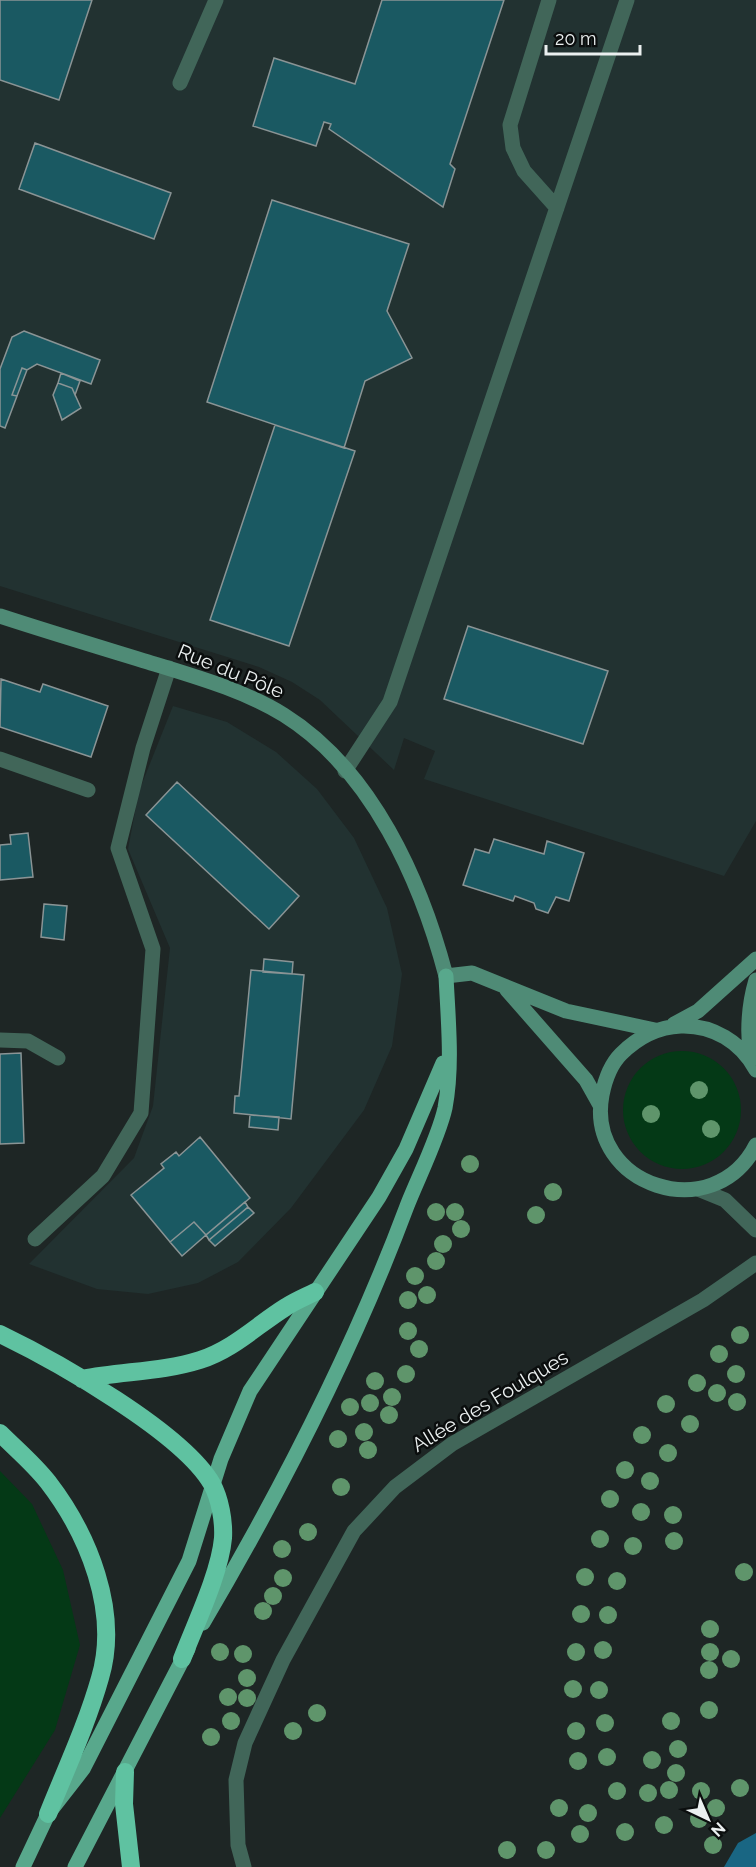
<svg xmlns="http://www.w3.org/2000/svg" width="756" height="1867" font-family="Raleway,sans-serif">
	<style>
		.built { fill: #223231 }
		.green { fill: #043916 }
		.water { fill: #196683 }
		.building { fill: #1a5962; stroke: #8a9495; stroke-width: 1.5 }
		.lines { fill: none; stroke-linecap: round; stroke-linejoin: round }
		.lane { stroke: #416659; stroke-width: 15 }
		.street { stroke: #416659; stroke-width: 15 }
		.secondary { stroke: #4f8b76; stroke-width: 15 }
		.primary { stroke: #58a88c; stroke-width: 15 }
		.highway { stroke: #5fc2a1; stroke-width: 18 }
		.tree { fill: #5f956b }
		.labels { text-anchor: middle; stroke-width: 5; stroke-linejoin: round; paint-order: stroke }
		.street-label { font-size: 20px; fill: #ebf0f0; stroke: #0b0e0e }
	</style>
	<rect width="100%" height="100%" fill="#1e2625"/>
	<path class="built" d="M0,0H756V821L724,876L424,779L435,751L404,738L394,770L320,700L292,682L259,667L0,586Z
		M173,706L227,722L276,752L317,789L354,838L387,908L402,974L392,1046L364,1110L291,1208L238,1262L198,1283L148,1294L97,1289L29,1264L134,1158L153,1106L170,948L128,849L139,791Z"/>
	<path class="green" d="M623 1110a59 59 0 1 1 118 0a59 59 0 1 1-118 0Z
		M0,1471L32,1504L63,1570L80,1645L55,1730L0,1818Z"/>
	<path class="water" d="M756,1833V1867H724L738,1843Z"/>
	<path class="building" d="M0,0H92L59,100L0,80Z
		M382,0H504L450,164L455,169L443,207L329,129L331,124L324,122L316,146L253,126L274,58L355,84Z
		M35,143L171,193L154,239L19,189Z
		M272,200L409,244L387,311L412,358L365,381L344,448L207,402Z
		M24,331L100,360L91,384L37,364L27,370L22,368L12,395L17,396L5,428L0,426V369L12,337Z
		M22,368L27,370L17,396L12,395Z
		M61,373L80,381L75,395L72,388L58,383Z
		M58,383L72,388L81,408L62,420L53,395Z
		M275,425L355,451L289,646L210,620Z
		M468,626L608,671L583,744L444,699Z
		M1,679L40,692L43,684L108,706L91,757L0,727Z
		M177,782L299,896L269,929L146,815Z
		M28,833L33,877L0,880V845L11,844L10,835Z
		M494,839L544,854L547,841L584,853L569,901L556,897L548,913L536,909L534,903L515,896L513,901L463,885L475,849L489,853Z
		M44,904L67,906L64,940L41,937Z
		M264,959L293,962L292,974L263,972Z
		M251,970L304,975L291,1119L234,1113L235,1096H239Z
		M21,1053L24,1143L0,1144V1054Z
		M250,1115L279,1117L278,1130L249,1127Z
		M200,1137L250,1198L206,1235L194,1222L170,1242L131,1195L164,1168L161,1164L176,1152L179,1156Z
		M245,1202L248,1207L209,1240L206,1235Z
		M248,1207L254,1213L215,1246L209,1240Z
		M194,1222L206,1235L182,1256L170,1242Z"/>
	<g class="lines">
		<path class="lane" d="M549,0L510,125L513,148L524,171L557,208
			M180,83L216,0
			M0,759L88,790
			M345,771L390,702L627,0
			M0,1040L28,1041L58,1058
			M35,1239L103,1176L141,1113L153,949L118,848L143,748L169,668"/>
		<path class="street" d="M698,1189L725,1200L756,1230
			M244,1867L238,1845L236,1780L245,1743L283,1660L354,1531L395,1487L452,1444L703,1300L756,1263"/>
		<path class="secondary" d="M0,616C49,632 99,647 148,662C193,676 244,690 284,715C372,770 421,881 446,976L472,973L566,1011L655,1030
			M507,990L586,1080L600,1105
			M674,1024L698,1011L756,959
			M751,1060C747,1033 748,1007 756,980
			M756,1070C741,1042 713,1025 681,1026C657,1027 638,1037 621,1054C610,1065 605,1080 602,1095C585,1186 714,1228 756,1145"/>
		<path class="primary" d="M203,1623C280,1492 354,1348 407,1206C418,1178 439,1136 445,1108C453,1066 448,1019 446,976
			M23,1867L48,1814L83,1769L189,1561L221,1459L250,1391L379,1197L406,1149L443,1063
			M75,1867L188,1649"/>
		<path class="highway" d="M0,1334C56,1361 182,1432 212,1484C220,1499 224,1521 223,1538C220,1573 195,1625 182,1659
			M82,1379C122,1371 162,1372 200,1360C234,1349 257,1325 286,1307C295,1301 305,1297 315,1292
			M0,1433C16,1449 34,1464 48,1482C88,1534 120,1611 100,1678C87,1724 66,1769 48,1814
			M125,1772L124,1804L131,1867"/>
	</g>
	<g class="tree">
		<circle cx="699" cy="1090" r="9"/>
		<circle cx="651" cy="1114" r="9"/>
		<circle cx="711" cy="1129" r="9"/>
		<circle cx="470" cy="1164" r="9"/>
		<circle cx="553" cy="1192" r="9"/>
		<circle cx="436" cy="1212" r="9"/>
		<circle cx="455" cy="1212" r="9"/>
		<circle cx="536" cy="1215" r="9"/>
		<circle cx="461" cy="1229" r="9"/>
		<circle cx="443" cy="1244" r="9"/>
		<circle cx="436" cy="1261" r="9"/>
		<circle cx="415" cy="1276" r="9"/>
		<circle cx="427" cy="1295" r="9"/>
		<circle cx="408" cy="1300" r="9"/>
		<circle cx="408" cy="1331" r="9"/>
		<circle cx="740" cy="1335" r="9"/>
		<circle cx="419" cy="1349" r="9"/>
		<circle cx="719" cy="1354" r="9"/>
		<circle cx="406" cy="1374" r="9"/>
		<circle cx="736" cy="1374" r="9"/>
		<circle cx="375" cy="1381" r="9"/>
		<circle cx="697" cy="1383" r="9"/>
		<circle cx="717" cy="1393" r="9"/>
		<circle cx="392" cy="1397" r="9"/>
		<circle cx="737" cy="1402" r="9"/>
		<circle cx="370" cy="1403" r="9"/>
		<circle cx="666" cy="1404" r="9"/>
		<circle cx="350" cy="1407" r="9"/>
		<circle cx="389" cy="1415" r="9"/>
		<circle cx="690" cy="1424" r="9"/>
		<circle cx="364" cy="1432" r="9"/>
		<circle cx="642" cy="1435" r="9"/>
		<circle cx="338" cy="1439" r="9"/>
		<circle cx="368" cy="1450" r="9"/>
		<circle cx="668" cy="1453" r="9"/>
		<circle cx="625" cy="1470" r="9"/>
		<circle cx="650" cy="1481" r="9"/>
		<circle cx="341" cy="1487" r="9"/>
		<circle cx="610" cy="1499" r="9"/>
		<circle cx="641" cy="1512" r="9"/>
		<circle cx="673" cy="1515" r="9"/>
		<circle cx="308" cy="1532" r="9"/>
		<circle cx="600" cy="1539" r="9"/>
		<circle cx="674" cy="1541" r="9"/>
		<circle cx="633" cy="1546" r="9"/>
		<circle cx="282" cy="1549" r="9"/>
		<circle cx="744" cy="1572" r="9"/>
		<circle cx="585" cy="1577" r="9"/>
		<circle cx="283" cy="1578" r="9"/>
		<circle cx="617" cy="1581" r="9"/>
		<circle cx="273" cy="1596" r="9"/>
		<circle cx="263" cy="1611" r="9"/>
		<circle cx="581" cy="1614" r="9"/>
		<circle cx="608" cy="1615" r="9"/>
		<circle cx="710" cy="1629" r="9"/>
		<circle cx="603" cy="1650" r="9"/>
		<circle cx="220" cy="1652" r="9"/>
		<circle cx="576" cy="1652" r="9"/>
		<circle cx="710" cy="1652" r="9"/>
		<circle cx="243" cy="1654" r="9"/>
		<circle cx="731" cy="1659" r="9"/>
		<circle cx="709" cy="1670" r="9"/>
		<circle cx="247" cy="1678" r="9"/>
		<circle cx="573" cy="1689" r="9"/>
		<circle cx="599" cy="1690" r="9"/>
		<circle cx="228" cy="1697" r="9"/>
		<circle cx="247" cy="1698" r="9"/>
		<circle cx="709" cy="1710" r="9"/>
		<circle cx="317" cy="1713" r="9"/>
		<circle cx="231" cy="1721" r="9"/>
		<circle cx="671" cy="1721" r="9"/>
		<circle cx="605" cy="1723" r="9"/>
		<circle cx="293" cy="1731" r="9"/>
		<circle cx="576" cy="1731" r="9"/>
		<circle cx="211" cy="1737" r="9"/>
		<circle cx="678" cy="1749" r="9"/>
		<circle cx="607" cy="1757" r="9"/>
		<circle cx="652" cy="1760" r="9"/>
		<circle cx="578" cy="1761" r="9"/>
		<circle cx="676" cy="1773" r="9"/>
		<circle cx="740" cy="1788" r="9"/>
		<circle cx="669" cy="1790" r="9"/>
		<circle cx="617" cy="1791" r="9"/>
		<circle cx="701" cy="1791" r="9"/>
		<circle cx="648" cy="1793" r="9"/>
		<circle cx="559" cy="1808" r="9"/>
		<circle cx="716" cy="1808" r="9"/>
		<circle cx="588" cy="1813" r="9"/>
		<circle cx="699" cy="1819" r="9"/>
		<circle cx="664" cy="1825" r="9"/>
		<circle cx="625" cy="1832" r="9"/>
		<circle cx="580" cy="1834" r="9"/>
		<circle cx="713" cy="1845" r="9"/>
		<circle cx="507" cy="1850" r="9"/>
		<circle cx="546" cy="1850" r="9"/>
	</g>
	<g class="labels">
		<g class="street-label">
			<text transform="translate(231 671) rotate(22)" y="7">Rue du Pôle</text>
			<text transform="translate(490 1401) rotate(-31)" y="7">Allée des Foulques</text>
		</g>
	</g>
	<g transform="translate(708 1819) rotate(136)" stroke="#0b0e0e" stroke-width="4.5" paint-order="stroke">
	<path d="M0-4.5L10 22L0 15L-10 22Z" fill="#ebf0f0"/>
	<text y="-9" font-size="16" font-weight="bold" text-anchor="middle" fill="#ebf0f0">N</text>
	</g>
	<path d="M546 45v9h94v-9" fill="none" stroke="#ebf0f0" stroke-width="3"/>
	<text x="555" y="45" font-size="18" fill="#ebf0f0" stroke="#0b0e0e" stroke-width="4.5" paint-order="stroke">20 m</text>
</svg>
